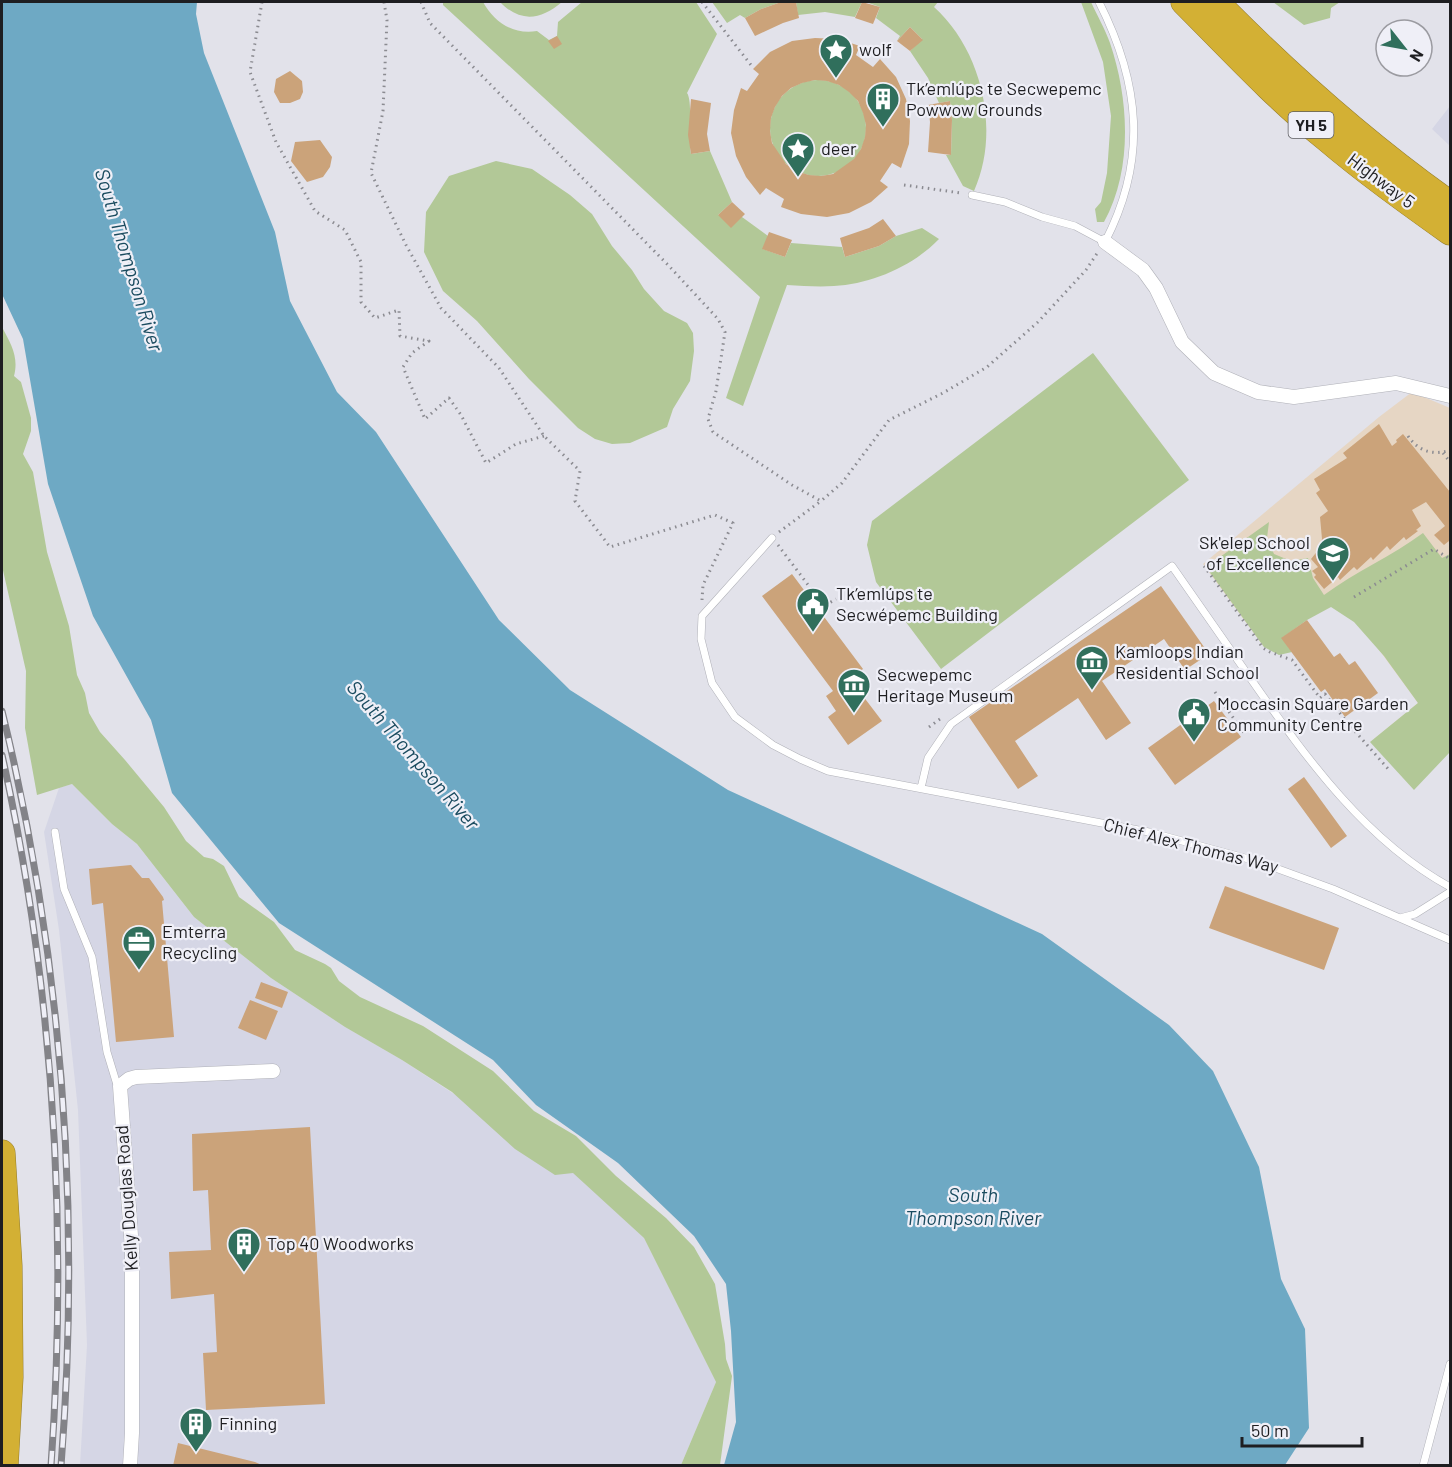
<svg xmlns="http://www.w3.org/2000/svg" width="1452" height="1467" font-family="Barlow,sans-serif">
	<style>
		.built { fill: #d5d6e5 }
		.education { fill: #e6d6c4 }
		.green { fill: #b2c897 }
		.water { fill: #6ea9c4 }
		.building { fill: #cba37a; fill-rule: evenodd }
		.lines { fill: none; stroke-linecap: round; stroke-linejoin: round }
		.lane-casing { stroke: #b0b1b8; stroke-width: 8 }
		.street-casing { stroke: #b0b1b8; stroke-width: 15 }
		.highway-casing { stroke: #947d2d; stroke-width: 27 }
		.path { stroke: #8b8b91; stroke-width: 3; stroke-dasharray: 1.5 4.5; stroke-linecap: butt }
		.lane { stroke: #fff; stroke-width: 7 }
		.street { stroke: #fff; stroke-width: 14 }
		.highway { stroke: #d3b034; stroke-width: 26 }
		.rail-casing { stroke: #838388; stroke-width: 7 }
		.rail { stroke: #efeff7; stroke-width: 4.5; stroke-dasharray: 14; stroke-linecap: butt }
		.labels { text-anchor: middle; stroke-width: 4.5; stroke-linejoin: round; paint-order: stroke }
		.shield { fill: #efeff7; stroke: #5d5d61; stroke-width: 1.5 }
		.shield-label { font-size: 16px; font-weight: bold; fill: #1e1e21 }
		.poi-label { font-size: 18px; fill: #1e1e21; stroke: #efeff7; text-anchor: start }
		.street-label { font-size: 18px; fill: #1e1e21; stroke: #efeff7 }
		.water-label { font-size: 20px; font-style: italic; fill: #1a4b5f; stroke: #efeff7 }
	</style>
	<rect width="100%" height="100%" fill="#e2e2ea"/>
	<path class="built" d="M1450,106V146L1432,129Z
		M72,784L112,824L137,844L194,917L271,978L345,1027L402,1060L573,1172L644,1238L716,1382L681,1465H80L87,1345L78,1110L59,930L44,832L59,788Z"/>
	<path class="education" d="M1412,392L1450,408V752L1374,739L1418,703L1344,602L1325,599L1264,647L1203,564L1379,417Z"/>
	<path class="green" d="M443,2H483C494,22 513,35 537,31L549,40L557,36L558,22L582,2H696L717,34L687,93C693,101 688,139 691,154L710,151L732,202L718,215L742,217L768,236L763,249L785,257L791,243L842,247L845,257L879,246L896,236L922,228L939,239C913,266 872,284 834,286C819,287 803,286 787,285L743,406L726,398L760,297L443,5Z
		M500,2H562C541,20 520,23 500,2Z
		M712,2H781L761,9L745,18L740,15L727,23Z
		M796,2H862L855,17L825,12L798,15Z
		M866,2H938L934,7C982,50 1001,131 974,191L963,186L946,155H951L952,121L950,101L939,103L928,78L910,51L922,39L910,27L897,41L900,36L876,18L880,7Z
		M1081,2H1091C1097,15 1105,29 1110,43C1129,99 1133,169 1104,222H1097L1095,209L1101,202L1107,173L1111,116L1103,62Z
		M1273,2H1340L1331,8L1330,18L1304,25Z
		M770 128a48 48 0 1 1 96 0a48 48 0 1 1-96 0Z
		M496,161L532,169L570,195L592,214L612,246L632,270L644,289L664,311L687,323L693,333L694,351L690,381L673,409L667,427L630,443L612,444L595,439L578,428L529,379L477,321L443,291L424,252L426,212L449,176Z
		M2,327C11,344 19,357 14,376L21,382L31,418V431L23,454L33,472L47,552L69,626L77,675L85,693L89,713L100,732L125,760L164,807L186,841L204,857L213,859L224,866L239,897L274,922L295,950L325,964L331,968L339,981L360,997L423,1026L493,1071L534,1111L576,1136L616,1176L666,1218L694,1247L715,1284L725,1344L726,1359L732,1376L720,1465H681L716,1382L644,1238L573,1173L555,1175L515,1149L452,1092L402,1060L345,1027L271,978L194,917L137,844L112,824L72,784L37,795L25,728L26,671L2,566Z
		M1093,353L1189,480L941,669L876,582L867,545L872,521Z
		M1269,522L1267,538L1274,554L1291,561L1308,558L1313,578L1324,595C1355,572 1392,556 1423,533L1442,558L1450,554V752L1414,790L1370,742L1418,703L1384,656L1354,622L1331,607L1307,620L1282,638L1292,652L1279,655L1264,647L1206,567Z"/>
	<path class="water" d="M2,2H197L196,14L204,53L275,232L290,301L337,392L376,432L499,620L570,690L728,790L1042,934L1169,1025L1213,1071L1259,1167L1281,1279L1305,1329L1309,1428L1285,1465H724L736,1422L731,1331L726,1284L694,1236L618,1163L536,1105L493,1060L279,923L172,793L151,720L93,616L48,484L23,339L2,294Z"/>
	<path class="building" d="M781,2H796L799,18L783,23L755,36L745,18L761,9Z
		M862,2L880,7L873,24L855,18Z
		M910,27L923,40L910,51L897,41Z
		M557,36L562,44L554,49L548,41Z
		M815,38L838,39L860,46L856,55L873,67L880,59L896,77L906,99L910,121L909,144L901,168L892,163L880,181L888,187L871,202L849,213L827,217L801,214L781,207L784,199L766,188L760,195L746,177L736,156L731,133L734,110L741,88L747,91L759,74L753,69L770,52L792,41ZM815,80L827,81L839,85L849,92L858,101L863,113L866,125L865,137L861,149L854,159L833,174L821,176L809,175L796,171L786,164L772,143L770,131L771,118L775,107L782,96L791,88L802,83Z
		M290,71L302,81L303,92L300,99L290,103H280L274,92L276,79Z
		M691,99L711,103L707,134L710,151L691,154L688,135Z
		M950,101L952,120L951,155L928,152L930,122L928,105Z
		M320,140L332,157L330,167L323,177L307,182L291,161L295,142Z
		M732,202L745,214L731,228L718,215Z
		M883,219L896,236L879,246L845,257L840,238L869,228Z
		M769,232L792,240L785,257L762,249Z
		M1379,424L1392,446L1397,442L1396,440L1403,434L1450,492V543L1449,541L1444,545L1434,535L1445,526L1426,502L1412,510L1421,526L1416,530L1418,531L1406,540L1404,537L1390,550L1387,546L1373,560L1371,557L1357,570L1354,567L1340,580L1338,577L1324,589L1314,577L1316,575L1312,571L1318,567L1311,559L1319,549L1322,539L1320,517L1328,511L1316,493L1320,490L1314,479L1347,458L1343,453Z
		M792,574L863,669L850,679L882,721L848,745L828,717L836,711L826,696L833,691L762,596Z
		M1161,586L1209,654L1185,670L1164,639L1102,681L1131,723L1106,740L1078,698L1015,741L1038,776L1018,789L969,717Z
		M1307,620L1334,657L1340,653L1349,665L1355,661L1378,693L1345,717L1325,689L1321,692L1281,638Z
		M1214,701L1241,737L1175,785L1148,748Z
		M1304,777L1347,836L1331,848L1288,789Z
		M131,865L142,878H149L163,897L164,900L162,901L174,1037L116,1042L103,903L92,905L89,869Z
		M1225,886L1339,928L1324,970L1209,928Z
		M261,982L288,992L282,1008L255,998Z
		M250,1000L278,1011L266,1040L238,1028Z
		M310,1127L325,1404L206,1410L203,1353L217,1352L214,1294L171,1299L169,1252L211,1250L208,1190L193,1191L192,1134Z
		M178,1443L255,1462L264,1466H173Z"/>
	<g class="lines">
		<g class="lane-casing">
			<path id="lane" d="M972,195L1005,202L1042,217L1075,226L1105,242C1148,159 1140,83 1099,2
				M772,538L702,616L701,639L712,683L735,717L773,745L800,759L828,771L1149,832L1256,861L1333,889L1450,940
				M921,788L928,758L951,724L1172,566C1199,605 1226,643 1253,682C1307,759 1366,841 1450,887
				M55,832L64,889L92,957L107,1052L118,1088
				M1400,918L1415,914L1450,892
				M1423,1466L1450,1364"/>
		</g>
		<g class="street-casing">
			<path id="street" d="M1105,242L1143,270L1156,288L1182,342L1214,373L1258,392L1294,397L1396,383L1450,396
				M130,1466L132,1433V1249L120,1086L129,1079L136,1077L273,1071"/>
		</g>
		<g class="highway-casing">
			<path id="highway" d="M1184,2C1230,48 1275,97 1326,138C1366,172 1408,202 1450,232
				M1216,2C1290,77 1364,143 1450,204
				M2,1153L9,1266L10,1377L5,1466"/>
		</g>
		<path class="path" d="M262,2L250,72L276,142L315,211L345,230L361,262V302L375,318L399,310L400,336L429,341L412,353L403,367L425,419L449,398L461,415L486,463L516,444L544,436
			M384,2L387,20L383,111L371,173L406,245L441,308L499,368L544,436L580,471L575,501L610,547L715,515L733,523L703,585L702,600
			M421,2L430,23L669,266L718,319L725,332L716,391L708,419L713,432L792,485L821,501L842,483L889,420L943,393L987,367L1038,322L1086,270L1098,252
			M702,2L751,65
			M904,185L961,193
			M1408,436C1418,451 1433,456 1450,450
			M1443,453L1450,462
			M779,532L821,501
			M778,545L824,606L836,599
			M1204,566L1263,648L1270,652L1292,660L1320,698L1325,694L1346,721L1390,771
			M1354,597L1434,549L1450,559
			M1215,692L1244,733
			M929,727L940,719"/>
		<use href="#lane" class="lane"/>
		<use href="#street" class="street"/>
		<use href="#highway" class="highway"/>
		<g class="rail-casing">
			<path id="rail" d="M2,711C62,957 81,1212 61,1466
				M2,755C54,989 68,1227 51,1466"/>
		</g>
		<use href="#rail" class="rail"/>
	</g>
	<defs>
		<g id="sight-pin" transform="scale(1.725)"><path d="M0 17L-7.5 6A9.5 9.5 0 1 1 7.5 6Z" fill="#306f5c" stroke="#efeff7"/><path d="M0-6L1.8-2.2L6-1.7L2.9 1.2L3.7 5.4L0 3.3L-3.7 5.4L-2.9 1.2L-6-1.7L-1.8-2.2Z" fill="#fff"/></g>
		<g id="building-pin" transform="scale(1.725)"><path d="M0 17L-7.5 6A9.5 9.5 0 1 1 7.5 6Z" fill="#306f5c" stroke="#efeff7"/><path d="M-4-6H4V6H1V3H-1V6H-4ZM-2.5-4.3h1.7v1.8h-1.7ZM.8-4.3h1.7v1.8H.8ZM-2.5-1h1.7V.8h-1.7ZM.8-1h1.7V.8H.8Z" fill="#fff"/></g>
		<g id="school-pin" transform="scale(1.725)"><path d="M0 17L-7.5 6A9.5 9.5 0 1 1 7.5 6Z" fill="#306f5c" stroke="#efeff7"/><path d="M0-5L7-2L0 1L-7-2ZM-4 1L0 2.5L4 1V4Q0 6-4 4Z" fill="#fff"/></g>
		<g id="civic-pin" transform="scale(1.725)"><path d="M0 17L-7.5 6A9.5 9.5 0 1 1 7.5 6Z" fill="#306f5c" stroke="#efeff7"/><path d="M-.6-6.5H3V-4.5H.6V-3L4-1V1h2V6H-6V1h2V-1L-.6-3ZM-1.2 2.5V6h2.4V2.5Z" fill="#fff"/></g>
		<g id="museum-pin" transform="scale(1.725)"><path d="M0 17L-7.5 6A9.5 9.5 0 1 1 7.5 6Z" fill="#306f5c" stroke="#efeff7"/><path d="M0-6L6-3V-2H-6V-3ZM-5-1h2V3h-2ZM-1-1h2V3h-2ZM3-1h2V3H3ZM-6 4H6V6H-6Z" fill="#fff"/></g>
		<g id="office-pin" transform="scale(1.725)"><path d="M0 17L-7.5 6A9.5 9.5 0 1 1 7.5 6Z" fill="#306f5c" stroke="#efeff7"/><path d="M-6-3h4V-5.5h4V-3h4V5H-6ZM-1-4.5V-3h2v-1.5ZM-6 0V1H6V0Z" fill="#fff"/></g>
	</defs>
	<g fill-rule="evenodd">
		<use href="#sight-pin" x="836" y="50"/>
		<use href="#building-pin" x="883" y="99"/>
		<use href="#sight-pin" x="798" y="149"/>
		<use href="#school-pin" x="1333" y="553"/>
		<use href="#civic-pin" x="813" y="604"/>
		<use href="#museum-pin" x="1092" y="662"/>
		<use href="#museum-pin" x="854" y="685"/>
		<use href="#civic-pin" x="1194" y="714"/>
		<use href="#office-pin" x="139" y="942"/>
		<use href="#building-pin" x="244" y="1244"/>
		<use href="#building-pin" x="196" y="1424"/>
	</g>
	<g class="labels">
		<rect class="shield" x="1288.5" y="112" width="45" height="26" rx="4.5"/>
		<g class="shield-label">
			<text x="1311" y="131">YH 5</text>
		</g>
		<g class="poi-label">
			<text x="859" y="56">wolf</text>
			<text x="906" y="95">Tk’emlúps te Secwepemc<tspan x="906" dy="21">Powwow Grounds</tspan></text>
			<text x="821" y="155">deer</text>
			<text x="1310" y="549" text-anchor="end">Sk'elep School<tspan x="1310" dy="21">of Excellence</tspan></text>
			<text x="836" y="600">Tk’emlúps te<tspan x="836" dy="21">Secwe̓pemc Building</tspan></text>
			<text x="1115" y="658">Kamloops Indian<tspan x="1115" dy="21">Residential School</tspan></text>
			<text x="877" y="681">Secwepemc<tspan x="877" dy="21">Heritage Museum</tspan></text>
			<text x="1217" y="710">Moccasin Square Garden<tspan x="1217" dy="21">Community Centre</tspan></text>
			<text x="162" y="938">Emterra<tspan x="162" dy="21">Recycling</tspan></text>
			<text x="267" y="1250">Top 40 Woodworks</text>
			<text x="219" y="1430">Finning</text>
		</g>
		<g class="street-label">
			<text transform="translate(1381 181) rotate(37)" y="6">Highway 5</text>
			<text transform="translate(1191 846) rotate(14)" y="6">Chief Alex Thomas Way</text>
			<text transform="translate(127 1198) rotate(-94)" y="6">Kelly Douglas Road</text>
		</g>
		<g class="water-label">
			<text transform="translate(129 260) rotate(73)" y="7">South Thompson River</text>
			<text transform="translate(413 755) rotate(49)" y="7">South Thompson River</text>
			<text x="973" y="1202">South<tspan x="973" dy="23">Thompson River</tspan></text>
		</g>
	</g>
	<rect width="1452" height="1467" fill="none" stroke="#1e1e21" stroke-width="6"/>
	<g transform="translate(1404 48) rotate(121)"><circle r="28" fill="#efeff7" stroke="#9b9ba1" stroke-width="1.5"/>
	<path d="M0-4.5L10 22L0 15L-10 22Z" fill="#306f5c"/>
	<text y="-9" font-size="16" font-weight="bold" text-anchor="middle" fill="#1e1e21">N</text>
	</g>
	<path d="M1242 1437v9h120v-9" fill="none" stroke="#1e1e21" stroke-width="3"/>
	<text x="1251" y="1437" font-size="18" fill="#1e1e21" stroke="#efeff7" stroke-width="4.5" paint-order="stroke">50 m</text>
</svg>
